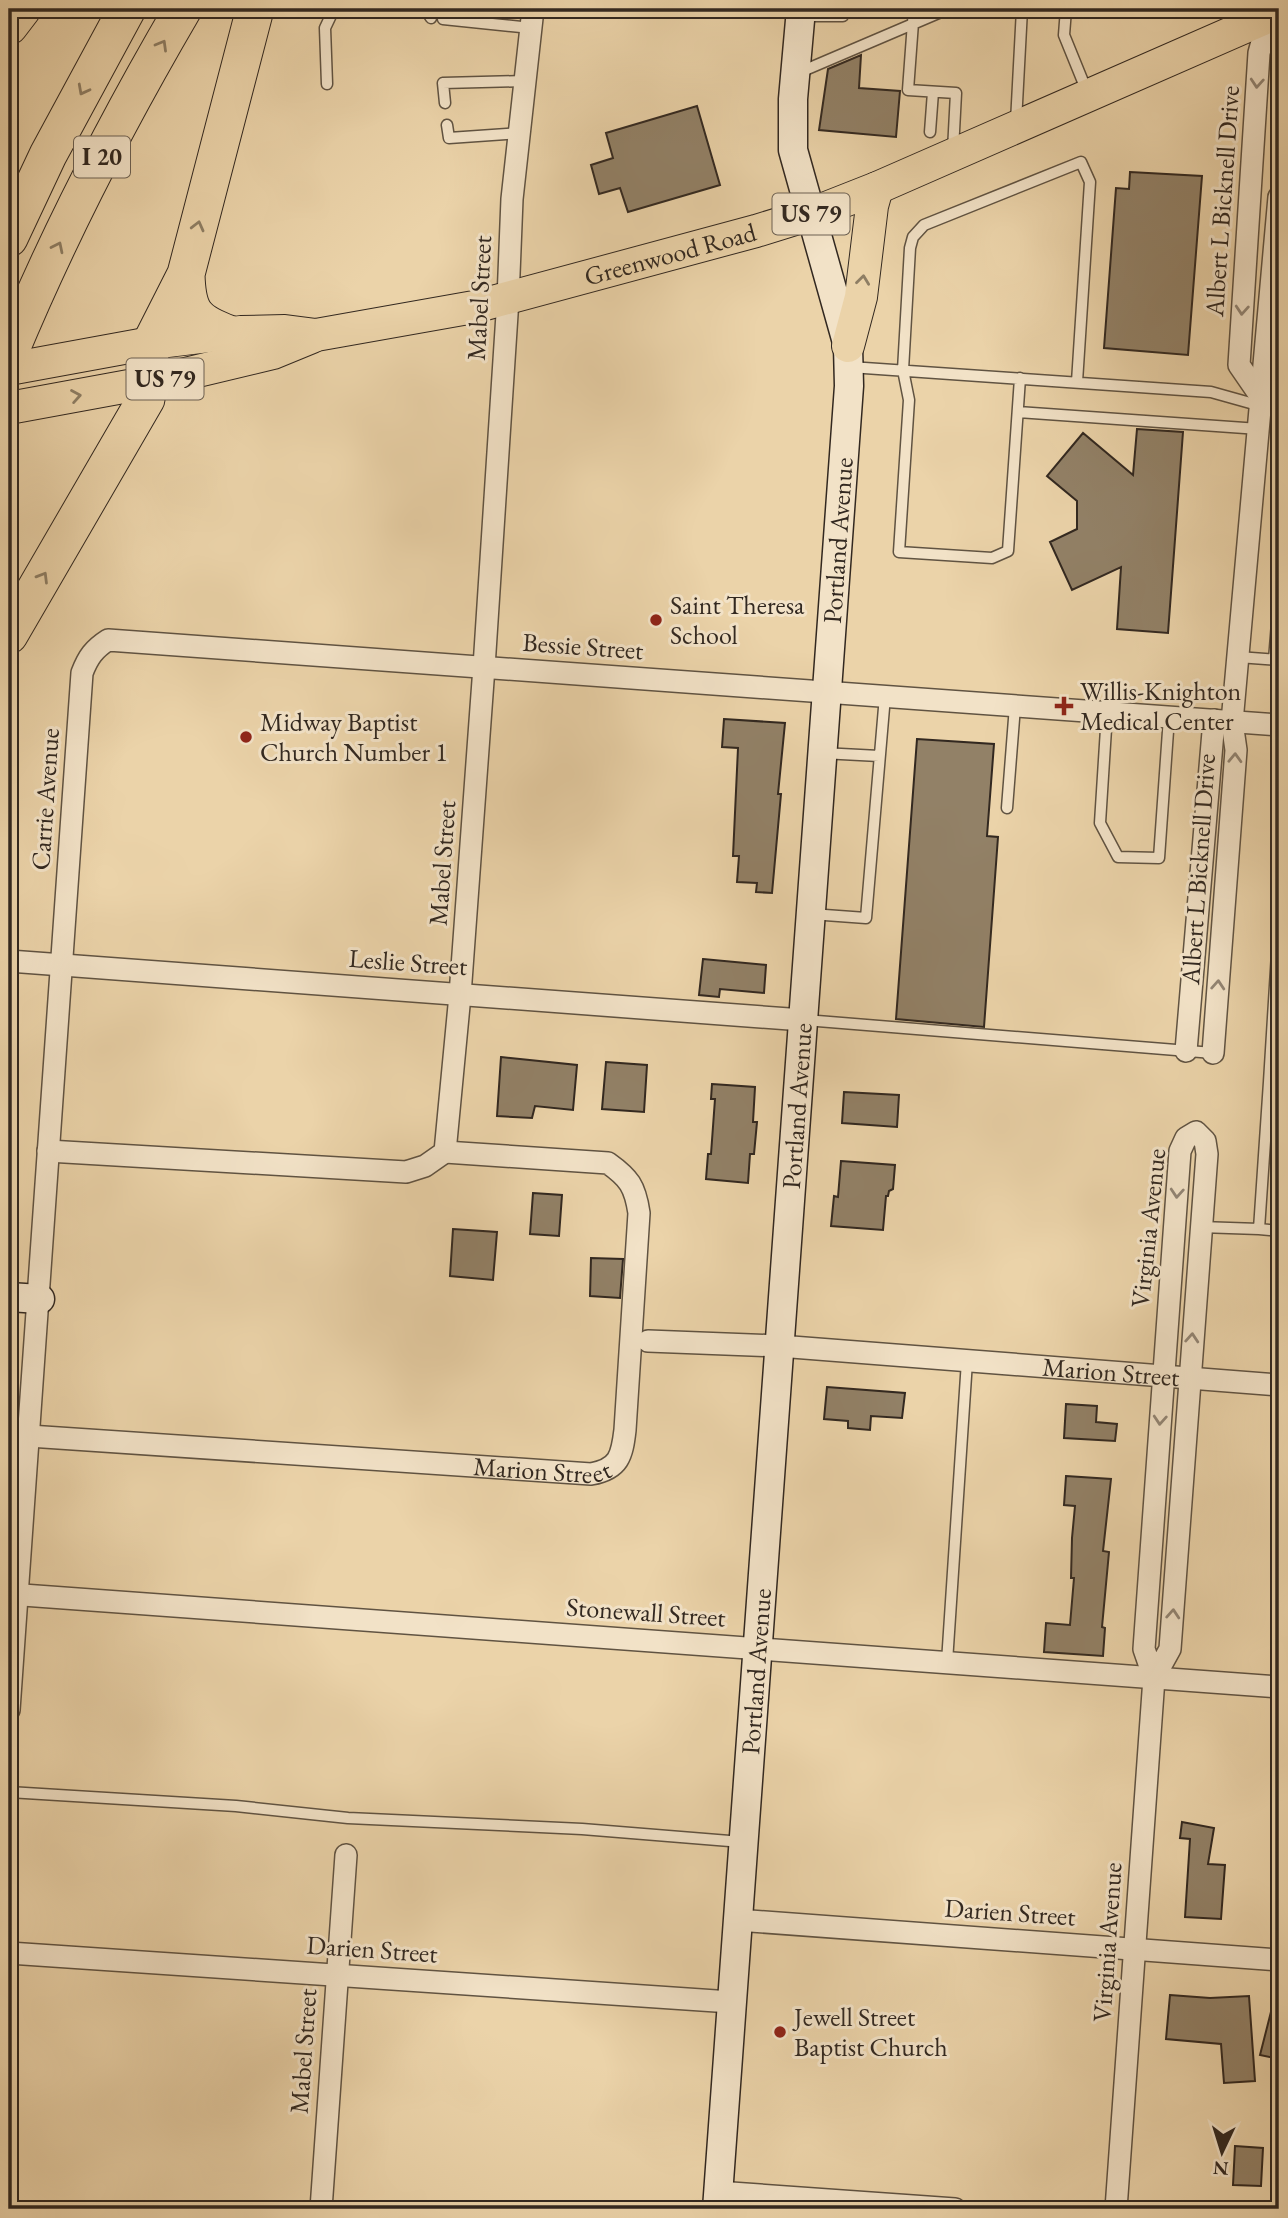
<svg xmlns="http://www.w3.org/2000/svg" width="1288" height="2218" font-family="'EB Garamond',serif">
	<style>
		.building { fill: #928167; stroke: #322820; stroke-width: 2 }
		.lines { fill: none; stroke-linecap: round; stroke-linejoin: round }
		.lane-casing { stroke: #605342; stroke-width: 13 }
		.street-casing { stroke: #605342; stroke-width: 24 }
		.secondary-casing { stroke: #322820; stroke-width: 31 }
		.primary-casing { stroke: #322820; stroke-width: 34 }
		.highway-casing { stroke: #322820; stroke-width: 39 }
		.lane { stroke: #f2e2c7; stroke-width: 10 }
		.street { stroke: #f2e2c7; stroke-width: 21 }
		.secondary { stroke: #f2e2c7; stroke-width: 28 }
		.primary { stroke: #ebd3a9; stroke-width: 32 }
		.highway { stroke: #ebd3a9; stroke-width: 37 }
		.oneway { stroke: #8e7e64 }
		.oneway2 { stroke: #928574 }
		.poi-dot { fill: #8f2418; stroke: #f2e2c7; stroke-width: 2.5 }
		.labels { text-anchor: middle; stroke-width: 6; stroke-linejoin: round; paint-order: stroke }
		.shield { fill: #f2e2c7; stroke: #6c6052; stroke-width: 2 }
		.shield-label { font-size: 24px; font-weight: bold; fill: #322820 }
		.street-label { font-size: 26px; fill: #322820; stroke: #f2e2c7 }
		.poi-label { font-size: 26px; fill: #322820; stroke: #f2e2c7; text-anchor: start }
	</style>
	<rect width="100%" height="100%" fill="#ebd3a9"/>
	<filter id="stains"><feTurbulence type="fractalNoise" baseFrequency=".00286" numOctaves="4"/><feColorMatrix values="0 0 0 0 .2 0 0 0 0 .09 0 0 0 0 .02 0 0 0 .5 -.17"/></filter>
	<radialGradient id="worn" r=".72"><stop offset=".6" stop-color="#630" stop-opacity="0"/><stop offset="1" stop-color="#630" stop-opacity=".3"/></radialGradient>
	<path class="building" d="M861,55L859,88L900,91L896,137L819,130L828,69Z
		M697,106L720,185L628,212L620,188L599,194L591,165L613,158L606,133Z
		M1130,172L1202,176L1188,355L1104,348L1116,188L1129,189Z
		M1137,429L1183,432L1168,633L1117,629L1121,567L1072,590L1050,542L1077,529V501L1047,476L1083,433L1133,475Z
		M724,719L785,723L778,794H781L772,893L756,892L757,883L737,882L739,856H733L738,748L722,747Z
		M917,739L994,744L987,836L998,837L984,1027L896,1019Z
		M703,959L766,965L764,993L720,989L719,997L699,995Z
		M501,1057L577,1065L573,1110L535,1106L532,1118L497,1116Z
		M606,1062L647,1065L644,1112L602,1109Z
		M712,1084L755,1087L753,1122H757L754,1154H750L748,1183L706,1179L708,1154H711L715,1099H711Z
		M844,1092L899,1095L897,1127L842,1123Z
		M841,1161L895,1165L893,1189L889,1191L888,1196H886L883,1230L831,1226L834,1196L838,1197Z
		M533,1193L562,1195L559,1236L530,1234Z
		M453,1229L497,1232L493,1280L450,1276Z
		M591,1258L623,1259L620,1298L590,1296Z
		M827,1387L905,1393L902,1418L871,1416L870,1430L848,1428V1421L824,1419Z
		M1066,1404L1097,1406L1096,1422L1117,1424L1115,1441L1064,1438Z
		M1066,1476L1111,1479L1103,1551L1109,1552L1102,1627L1105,1628L1103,1656L1044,1652L1046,1623L1070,1625L1074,1578H1071L1072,1538L1075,1506L1064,1505Z
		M1182,1822L1214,1828L1208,1864L1225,1865L1221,1919L1185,1917L1190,1839L1180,1838Z
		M1170,1995L1210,1998L1249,1996L1255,2081L1224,2083L1221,2044L1166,2039Z
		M1274,2000L1279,2001V2059L1260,2055Z
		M1235,2146L1263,2148L1261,2186L1233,2185Z"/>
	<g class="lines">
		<g class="lane-casing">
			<path id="lane" d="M425,9L431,18
				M914,9L908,90L956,93L953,150
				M1066,9L1064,35L1088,94
				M801,16H843V9
				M443,19L531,28
				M798,73L948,9
				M327,84L325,28L334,9
				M445,103L443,83L525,81
				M1016,122L1022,9
				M447,125L449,138L519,133
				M930,132L933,92
				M850,367L1211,392L1261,406
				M1020,378L1008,551L992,558L899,552L909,400L903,370L910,248L913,237L924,225L1081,162L1090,182L1077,382
				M1018,412L1259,429
				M1238,657L1279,660
				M1274,660L1279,598
				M1107,713L1100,823L1118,857L1159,858L1169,717
				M822,753L879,756
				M1007,808L1015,706
				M811,914L866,918L885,696
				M1279,921L1269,1082H1279
				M805,1020L1213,1053
				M1269,1082L1259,1229L1279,1231
				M1200,1227L1259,1229
				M9,1434L29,1436
				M947,1662L967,1361
				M9,1792L236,1806L348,1818L582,1829L742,1842"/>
		</g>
		<g class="street-casing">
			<g id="street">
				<path d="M1261,397L1239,365L1259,53L1269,16L1268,10"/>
				<path d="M9,961L803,1020"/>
				<path d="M1186,1051L1214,720"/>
				<path d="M1213,1053L1236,750L1232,722L1279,197"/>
				<path d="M48,1151L406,1172L425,1166L445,1152L460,995L484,667L508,299L512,199L533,9"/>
				<path id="s1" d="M648,1341L779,1346L1279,1385"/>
				<path id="s2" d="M29,1436L591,1474C619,1469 622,1456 625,1430L639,1213C635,1186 629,1178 608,1163L445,1152"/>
				<path d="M9,1594L1279,1687"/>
				<path d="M9,1710L82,673C88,657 94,649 108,640L1279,725"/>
				<path d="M737,1920L1279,1960"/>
				<path d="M9,1953L731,2002"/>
				<path d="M717,2192L955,2209"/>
				<path d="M321,2209L346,1855"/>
				<path d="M1116,2209L1154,1678L1144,1649L1180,1151L1186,1138L1196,1132L1205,1141L1207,1154L1170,1649L1154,1678"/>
			</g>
		</g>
		<g class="secondary-casing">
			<g id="secondary">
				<path d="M9,1297L40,1299"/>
				<path id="s3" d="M717,2209L849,386L848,346L793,150V99L801,9"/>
			</g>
		</g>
		<g class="primary-casing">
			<g id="primary">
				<path d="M848,346L861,297L872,206L877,188"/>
				<path id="s4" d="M9,369L151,343L241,332L285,331L316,335L474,307L756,231L811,214L877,188L1279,12"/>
				<path d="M9,408L156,381L273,353L312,337"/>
			</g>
		</g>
		<g class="highway-casing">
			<path id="highway" d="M9,26L22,9
				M9,238L48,155L127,9
				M186,274C187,312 194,321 229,334
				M9,354C58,236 118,120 183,9
				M9,635L146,399L151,343L186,274L255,9"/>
		</g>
		<use href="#lane" class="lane"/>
		<use href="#street" class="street"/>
		<use href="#secondary" class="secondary"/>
		<use href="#primary" class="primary"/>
		<use href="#highway" class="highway"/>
	</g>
	<defs><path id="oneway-chevron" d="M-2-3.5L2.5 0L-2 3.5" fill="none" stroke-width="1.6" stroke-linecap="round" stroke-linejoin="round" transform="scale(1.75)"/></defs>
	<g class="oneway">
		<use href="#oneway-chevron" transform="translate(162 45) rotate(-60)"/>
		<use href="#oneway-chevron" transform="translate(83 90) rotate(118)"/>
		<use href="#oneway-chevron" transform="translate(198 226) rotate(-76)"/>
		<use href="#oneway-chevron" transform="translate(58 247) rotate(-64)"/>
		<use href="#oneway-chevron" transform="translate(863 280) rotate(-83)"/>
		<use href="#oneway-chevron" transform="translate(76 396) rotate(-10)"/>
		<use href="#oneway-chevron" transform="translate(43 577) rotate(-59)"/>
	</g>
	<g class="oneway2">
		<use href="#oneway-chevron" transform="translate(1257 83) rotate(94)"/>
		<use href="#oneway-chevron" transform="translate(1242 310) rotate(94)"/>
		<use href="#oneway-chevron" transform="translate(1235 758) rotate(-88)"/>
		<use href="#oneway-chevron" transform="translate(1218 985) rotate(-86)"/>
		<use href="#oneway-chevron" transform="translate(1177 1193) rotate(94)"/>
		<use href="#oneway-chevron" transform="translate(1192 1338) rotate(-86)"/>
		<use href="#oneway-chevron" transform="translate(1160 1420) rotate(94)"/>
		<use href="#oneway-chevron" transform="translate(1173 1614) rotate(-86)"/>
	</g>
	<g class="poi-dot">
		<circle cx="656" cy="620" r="7"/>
		<path d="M1060.5 695.5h7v7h7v7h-7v7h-7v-7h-7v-7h7z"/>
		<circle cx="246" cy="737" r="7"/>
		<circle cx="780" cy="2032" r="7"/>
	</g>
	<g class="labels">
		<g class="shield">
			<rect x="74" y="136.5" width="56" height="41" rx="5"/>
			<rect x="772.5" y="193.5" width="77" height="41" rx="5"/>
			<rect x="126.5" y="358.5" width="77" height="41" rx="5"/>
		</g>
		<g class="shield-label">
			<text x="102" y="165">I 20</text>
			<text x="811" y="222">US 79</text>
			<text x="165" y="387">US 79</text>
		</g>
		<g class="street-label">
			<text transform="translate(1222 201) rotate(-86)" y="9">Albert L Bicknell Drive</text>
			<text dy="9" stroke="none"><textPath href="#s4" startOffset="674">Greenwood Road</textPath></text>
			<text transform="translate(479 298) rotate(-87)" y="9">Mabel Street</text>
			<text dy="9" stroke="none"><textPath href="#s3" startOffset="1673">Portland Avenue</textPath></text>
			<text transform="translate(583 646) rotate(4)" y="9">Bessie Street</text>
			<text transform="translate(45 799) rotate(-86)" y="9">Carrie Avenue</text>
			<text transform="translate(442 863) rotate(-86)" y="9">Mabel Street</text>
			<text transform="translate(1198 869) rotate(-86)" y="9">Albert L Bicknell Drive</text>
			<text transform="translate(408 962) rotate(4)" y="9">Leslie Street</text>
			<text dy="9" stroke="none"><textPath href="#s3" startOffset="1106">Portland Avenue</textPath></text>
			<text transform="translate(1148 1228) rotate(-84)" y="9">Virginia Avenue</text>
			<text dy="9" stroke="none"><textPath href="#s1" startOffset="464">Marion Street</textPath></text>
			<text dy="9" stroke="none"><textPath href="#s2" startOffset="514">Marion Street</textPath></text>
			<text transform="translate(646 1612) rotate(4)" y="9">Stonewall Street</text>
			<text dy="9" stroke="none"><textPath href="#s3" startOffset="539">Portland Avenue</textPath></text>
			<text transform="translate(1010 1912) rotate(4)" y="9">Darien Street</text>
			<text transform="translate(1107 1942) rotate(-86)" y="9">Virginia Avenue</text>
			<text transform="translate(372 1949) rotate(4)" y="9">Darien Street</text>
			<text transform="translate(303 2051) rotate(-86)" y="9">Mabel Street</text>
		</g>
		<g class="poi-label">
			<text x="670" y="614">Saint Theresa<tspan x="670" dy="30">School</tspan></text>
			<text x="1080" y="700">Willis-Knighton<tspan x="1080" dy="30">Medical Center</tspan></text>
			<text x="260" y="731">Midway Baptist<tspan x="260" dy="30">Church Number 1</tspan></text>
			<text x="794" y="2026">Jewell Street<tspan x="794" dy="30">Baptist Church</tspan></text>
		</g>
	</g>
	<rect width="1288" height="2218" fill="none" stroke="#ebd3a9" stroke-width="35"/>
	<rect x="10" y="10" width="1267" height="2197" fill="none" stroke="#322820" stroke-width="3.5"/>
	<rect x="18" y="18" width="1253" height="2183" fill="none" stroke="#322820" stroke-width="2"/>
	<g transform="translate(1222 2152) rotate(184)" stroke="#f2e2c7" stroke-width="5" paint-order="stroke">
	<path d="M0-5L12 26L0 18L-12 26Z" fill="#322820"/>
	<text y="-10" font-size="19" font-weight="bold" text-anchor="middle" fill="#322820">N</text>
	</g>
	<rect width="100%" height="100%" filter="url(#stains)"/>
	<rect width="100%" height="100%" fill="url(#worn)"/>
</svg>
